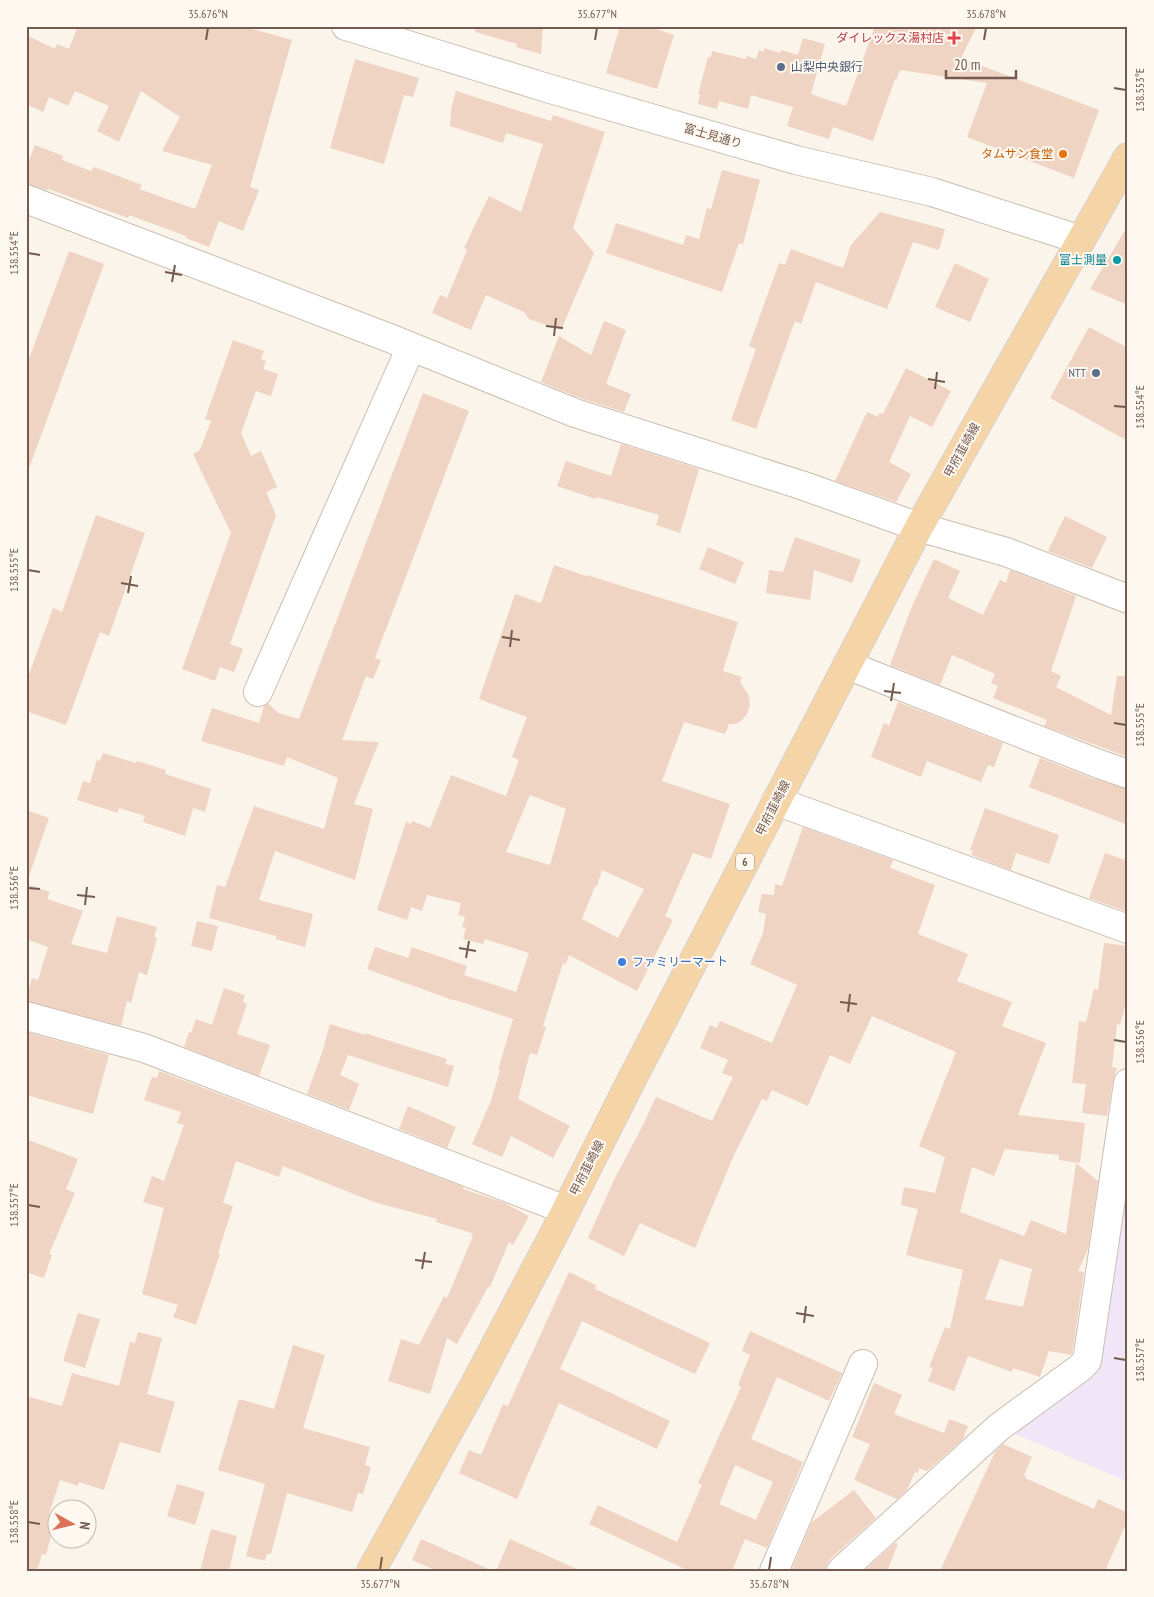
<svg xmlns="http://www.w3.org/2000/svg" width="1154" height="1597" font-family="'PT Sans Narrow','Noto Sans JP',sans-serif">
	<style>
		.education { fill: #f1e6f8 }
		.building { fill: #efd3c3; fill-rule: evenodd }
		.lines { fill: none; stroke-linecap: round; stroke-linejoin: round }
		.minor-casing { stroke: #cdbcb0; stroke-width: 30 }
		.major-casing { stroke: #d8d1ce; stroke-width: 30 }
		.minor { stroke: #fff; stroke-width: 28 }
		.major { stroke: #f5d5a8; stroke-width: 28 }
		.ticks { fill: none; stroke: #755b4f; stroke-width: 2 }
		.health-dot { fill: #e0444e; stroke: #fef8f1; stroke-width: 2 }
		.service-dot { fill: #5c6f8a; stroke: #fef8f1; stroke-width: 2 }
		.food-dot { fill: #e8710a; stroke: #fef8f1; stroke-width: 2 }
		.culture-dot { fill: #0f9aa8; stroke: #fef8f1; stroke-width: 2 }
		.shop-dot { fill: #3f7fe0; stroke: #fef8f1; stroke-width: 2 }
		.labels { text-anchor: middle; stroke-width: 4; stroke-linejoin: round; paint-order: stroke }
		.shield { fill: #fef8f1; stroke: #9e8a80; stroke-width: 1 }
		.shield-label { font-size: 11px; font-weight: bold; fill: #755b4f }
		.health-label { font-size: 12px; fill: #be3a42; stroke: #fef8f1; text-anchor: end }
		.service-label { font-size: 12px; fill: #4e5e75; stroke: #fef8f1; text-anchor: start }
		.street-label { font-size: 12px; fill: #755b4f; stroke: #fef8f1 }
		.food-label { font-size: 12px; fill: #c56008; stroke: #fef8f1; text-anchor: end }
		.culture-label { font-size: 12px; fill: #0d838f; stroke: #fef8f1; text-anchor: end }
		.shop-label { font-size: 12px; fill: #366cbe; stroke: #fef8f1; text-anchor: start }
		.neatline { fill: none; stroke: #755b4f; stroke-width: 2 }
		.ticks-label { font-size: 12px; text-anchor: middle; fill: #755b4f }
	</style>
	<rect width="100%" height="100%" fill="#fbf4ea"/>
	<path class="education" d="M1128,1085V1482L999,1427L1080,1368Z"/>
	<path class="building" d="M78,26H242L292,40L250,187L259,190L243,231L219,221L209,247L186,238V236L129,215L128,218L51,190L47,189V190L26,184V168L35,145L63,156L62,160L91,171L94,167L142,185L139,189L195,209L212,165L162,151L180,117L141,91L119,142L97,131L109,106L75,91L68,106L49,97L43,112L26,104V35L55,49L57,44L69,49Z
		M476,26H543L541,54L516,47L517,44L475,32Z
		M620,26H647L674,35L657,89L606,73Z
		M875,26H977L960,60L969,61L1099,110L1074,178L967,137L987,83L900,70L896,80L895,79L873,141L833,127L829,139L787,126L793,107L751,95L748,109L719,101L717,109L698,104L700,94H698L708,57H711L712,51L746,59L747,56L756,59L759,50L764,52V48L780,53L781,50L798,55L803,38L825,44L811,94L846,106Z
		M355,59L419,78L413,97L404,95L384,164L330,148Z
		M456,91L551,121L553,115L605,132L573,228L594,253L561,330L529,319L524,312L486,295L471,330L432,313L440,295L447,298L467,250L464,248L489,196L521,212L543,144L506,133L503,143L450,126L451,110Z
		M722,170L760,180L743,244L739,243L722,292L606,253L616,223L683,245L686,235L699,239L707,208L711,209Z
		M880,212L945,229L939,250L913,242L887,309L816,282L801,324L795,321L756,429L731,420L756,349L749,346L779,263L785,265L791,249L843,268L851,245Z
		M1128,225V305L1090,289Z
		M69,251L104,264L28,471H26V367Z
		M955,263L989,279L970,322L935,307Z
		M604,321L626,330L606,384L631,394L624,412L580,398L541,382L559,336L591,355Z
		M1089,327L1128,348V441L1050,398Z
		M233,340L264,351L261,359L266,361L263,369L278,374L271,396L256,391L241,433L251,456L261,451L277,487L266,492L276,515L230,644L243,649L234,672L220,667L215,681L182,669L231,533L193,454L200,450L211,421L205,419Z
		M906,368L951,391L932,427L910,416L889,462L911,474L896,502L835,481L867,412L878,417L879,413L883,414Z
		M423,393L469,411L375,658L381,660L373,679L366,676L342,740L379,742L354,804L373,809L355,880L275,851L259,900L313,914L305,947L276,939V936L209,918L217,885L225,887L254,806L324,829L338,778L287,757L284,766L201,741L212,708L259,723L264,706L268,703L278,713L299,719Z
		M621,444L699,469L680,533L656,525L659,515L597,497L596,499L557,486L566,461L611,476Z
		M96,515L145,533L109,636L100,632L66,725L26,711V683L53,608L62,612Z
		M1065,516L1107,537L1092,568L1048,551Z
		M795,537L861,560L852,583L814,570L810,600L766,593L769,570L783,572Z
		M708,547L744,562L735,584L699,569Z
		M934,559L960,571L948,598L983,615L1000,580L1006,583L1010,570L1076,596L1051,671L1061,676L1056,687L1111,715L1117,676H1128V757L1044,726L1047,720L993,698L998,686L991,683L995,674L952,655L940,685L890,665L912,606Z
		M554,565L586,576L587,575L738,622L723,671L742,677L740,682L749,696L750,705L747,714L742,720L736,724H729L725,734L684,722L662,781L730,804L711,859L693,853L665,916L673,920L637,991L569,955L566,964L563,963L543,1026L546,1027L537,1055L530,1053L518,1099L570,1126L553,1158L511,1136L502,1157L472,1144L491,1101L500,1070H498L513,1019L455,1000V1001L367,969L375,947L408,958L412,947L467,966L464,975L516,992L529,953L485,939L483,944L463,939L466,928L462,927L465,917L458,915L461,903L427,895L422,911L411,907L407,920L377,910L406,822L411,824L412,821L430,828L451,775L506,796L519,760L512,757L527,717L479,699L515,594L541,603ZM530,795L566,809L550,865L506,852ZM602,870L644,889L618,938L582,919L595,886H597Z
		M898,702L1003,743L994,767L988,765L981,782L927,761L921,777L871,757L884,723L889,726Z
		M103,753L136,763L137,761L166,770L165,774L211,789L205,812L193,808L185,836L143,822L145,816L119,808L118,813L77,800L83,781L90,783L97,760L100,761Z
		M1040,758L1094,779L1128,789V825L1029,787Z
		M985,808L1059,835L1049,864L1016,853L1011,870L971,855L973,851L970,850Z
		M26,810L49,818L29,876L26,875Z
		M803,827L893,860L890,868L935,885L918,934L968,954L957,981L1012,1002L1002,1026L1046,1043L1018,1115L1085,1123L1080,1163L1059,1160V1155L1005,1149L994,1176L972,1167L960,1212L1024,1236L1031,1220L1066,1234L1076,1163L1098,1181L1088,1249L1078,1271L1084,1272L1072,1354L1071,1355L1049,1351L1040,1377L1013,1368L1012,1372L968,1356L954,1391L928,1381L933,1368L929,1367L945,1327L950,1329L963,1270L906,1255L918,1209L901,1205L904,1187L935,1193L945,1157L919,1146L956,1052L872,1016L850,1064L830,1055L808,1106L772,1090L767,1101L762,1099L734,1155L695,1248L640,1223L624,1256L588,1238L614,1180L644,1123L656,1097L712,1121L733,1077L722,1073L728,1060L700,1048L710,1025L717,1028L720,1021L772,1043L797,985L750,964L763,933L766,914L758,912L762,894L774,895L775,884L782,886ZM1000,1259L1032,1269L1023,1307L985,1299Z
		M1105,853L1128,861V912L1089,898Z
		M30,885L50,892L47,899L83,911L71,944L107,953L117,916L157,927L154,937L157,938L147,975L139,972L131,1003L127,1001L121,1026L26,1001L32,978L38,980L48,947L26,939V896Z
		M197,921L218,926L212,951L191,946Z
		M1104,943L1128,946V996L1120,1025L1117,1024L1112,1067L1117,1068L1113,1081L1107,1116L1082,1113L1086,1084L1072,1083L1079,1021L1086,1022L1094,989L1098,990Z
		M224,988L245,995L243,1002L247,1004L237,1034L270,1045L259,1076L184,1047L189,1032L191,1033L196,1019L212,1025Z
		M330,1024L365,1035V1033L447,1059L445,1064L454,1066L448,1087L348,1055L340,1075L359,1084L349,1110L307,1094L322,1053Z
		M26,1032L109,1055L93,1114L26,1095Z
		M159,1071L464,1187L463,1189L505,1203L529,1216L513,1245L509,1242L490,1287H488L457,1344L447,1338L430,1394L388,1381L401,1339L419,1345L444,1296L447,1298L473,1236L471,1235L472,1233L436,1222L437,1219L374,1202L283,1166L279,1177L236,1161L223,1203L233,1206L218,1253L220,1254L196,1325L173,1317L178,1305L142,1294L164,1208L143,1202L152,1176L164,1181L184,1125L177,1123L181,1112L144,1100L152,1077L157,1078Z
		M408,1106L456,1127L447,1148L399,1129Z
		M26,1139L78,1159L66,1189L75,1193L49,1254L52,1255L44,1278L26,1272Z
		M569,1272L596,1285L595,1289L710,1343L695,1374L582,1321L560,1369L670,1421L657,1449L559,1403L517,1499L459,1473L469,1450L481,1455L503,1404L508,1406Z
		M78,1313L100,1319L85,1368L63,1361Z
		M750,1331L842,1373L829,1401L777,1377L751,1439L803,1462L767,1548L745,1539L732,1571H689L589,1524L598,1505L677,1542L702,1485L698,1483L741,1387L738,1385L750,1355L742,1351ZM735,1465L773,1482L756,1520L719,1504Z
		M138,1332L162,1338L147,1394L175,1402L160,1453L120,1442L104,1490L79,1482L78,1486L60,1480L49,1514L58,1516V1538L51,1536L46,1555L42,1554L37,1571H26V1396L62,1406L72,1373L119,1386L130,1342L135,1343Z
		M293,1345L325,1355L303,1428L370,1447L365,1465L371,1467L363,1494L358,1493L352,1512L287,1493L271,1554H267L265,1561L246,1556L265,1484L218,1470L239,1399L274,1409Z
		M874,1383L902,1395L894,1414L944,1433L949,1419L968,1426L963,1439L927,1471L919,1468L918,1473L915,1472L907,1490L897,1499L854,1480L870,1444L852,1437Z
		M1003,1444L1032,1457L1024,1475L1026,1476L1025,1478L1094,1509L1098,1499L1128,1513V1519L1105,1571H940L995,1452Z
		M177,1484L205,1492L195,1525L167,1516Z
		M854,1490L876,1518L830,1559L826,1566V1571H791L812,1522Z
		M88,1525L94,1527L89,1544L80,1541V1544L64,1540H88Z
		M211,1529L237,1536L229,1571H200Z
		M421,1539L493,1571H437L412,1560Z
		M510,1539L581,1571H496Z
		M895,1543L898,1544L887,1571H864Z"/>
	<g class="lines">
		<g class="minor-casing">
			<path id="minor" d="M346,26L547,88L796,160L932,192L1081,240
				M26,199L392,339L575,413L801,485L919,527L1006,552L1128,599
				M847,665L1099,764L1128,774
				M258,692L411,347
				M776,801L1128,929
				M26,1016L144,1048L566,1210
				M774,1571L863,1364
				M841,1571L999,1427L1080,1368L1087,1361L1128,1083"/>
		</g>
		<g class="major-casing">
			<path id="major" d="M371,1571L475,1384L554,1234L630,1083L919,527L1128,157"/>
		</g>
		<use href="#minor" class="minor"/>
		<use href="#major" class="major"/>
	</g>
	<path class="ticks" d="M206,40L208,28M595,40L597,28M984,40L986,28M1114,88L1126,90M28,253L40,255M165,272L182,275M172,282L175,265M546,326L563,328M554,336L556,318M928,379L945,382M935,389L937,372M1114,406L1126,407M28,570L40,572M121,583L138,586M128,593L131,576M502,637L520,640M510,647L512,630M884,691L901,693M891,701L894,683M1114,723L1126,725M28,888L40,889M77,895L95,897M85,905L87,887M459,948L476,951M466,958L469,941M840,1002L857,1004M848,1012L850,994M1114,1040L1126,1042M28,1205L40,1207M415,1260L432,1262M422,1269L425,1252M796,1313L814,1316M804,1323L806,1306M1114,1358L1126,1360M28,1522L40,1524M380,1570L382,1557M769,1570L771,1557"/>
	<path class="health-dot" d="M951.5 30.5h5v5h5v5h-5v5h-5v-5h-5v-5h5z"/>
	<g class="service-dot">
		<circle cx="781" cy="67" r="5"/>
		<circle cx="1096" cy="373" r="5"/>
	</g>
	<circle class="food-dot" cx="1063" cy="154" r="5"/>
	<circle class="culture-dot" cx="1117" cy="260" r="5"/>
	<circle class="shop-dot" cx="622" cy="962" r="5"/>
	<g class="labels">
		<rect class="shield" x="736" y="853.5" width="18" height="17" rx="4"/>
		<g class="shield-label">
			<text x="745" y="866">6</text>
		</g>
		<g class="health-label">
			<text x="944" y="42">ダイレックス湯村店</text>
		</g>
		<g class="service-label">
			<text x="791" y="71">山梨中央銀行</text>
			<text x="1086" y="377" text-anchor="end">NTT</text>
		</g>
		<g class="street-label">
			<text transform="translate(713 136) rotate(16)" y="4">富士見通り</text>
			<text transform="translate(962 450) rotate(-61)" y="4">甲府韮崎線</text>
			<text transform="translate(773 808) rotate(-63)" y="4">甲府韮崎線</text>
			<text transform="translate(587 1168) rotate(-63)" y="4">甲府韮崎線</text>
		</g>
		<g class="food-label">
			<text x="1053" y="158">タムサン食堂</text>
		</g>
		<g class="culture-label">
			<text x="1107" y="264">富士測量</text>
		</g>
		<g class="shop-label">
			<text x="632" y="966">ファミリーマート</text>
		</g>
	</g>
	<rect width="1154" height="1597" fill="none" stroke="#fef8f1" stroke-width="55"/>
	<g transform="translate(72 1524) rotate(98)"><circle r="24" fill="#fef8f1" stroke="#c7b9b0"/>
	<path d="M0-4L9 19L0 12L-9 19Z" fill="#dc7158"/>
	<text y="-8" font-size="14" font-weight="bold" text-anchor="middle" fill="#755b4f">N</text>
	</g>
	<path d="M946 70v8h70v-8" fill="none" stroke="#755b4f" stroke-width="2.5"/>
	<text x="954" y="70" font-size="15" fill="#755b4f" stroke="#fef8f1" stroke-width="4" paint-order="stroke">20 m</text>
	<rect x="28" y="28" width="1098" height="1542" class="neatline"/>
	<g class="ticks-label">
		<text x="208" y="18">35.676°N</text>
		<text x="597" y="18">35.677°N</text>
		<text x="986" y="18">35.678°N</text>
		<text transform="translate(1140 90) rotate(-90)" y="4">138.553°E</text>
		<text transform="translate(14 253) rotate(-90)" y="4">138.554°E</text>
		<text transform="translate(1140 407) rotate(-90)" y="4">138.554°E</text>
		<text transform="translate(14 570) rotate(-90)" y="4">138.555°E</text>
		<text transform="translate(1140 725) rotate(-90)" y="4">138.555°E</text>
		<text transform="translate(14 888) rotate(-90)" y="4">138.556°E</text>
		<text transform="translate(1140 1042) rotate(-90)" y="4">138.556°E</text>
		<text transform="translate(14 1205) rotate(-90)" y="4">138.557°E</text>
		<text transform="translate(1140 1360) rotate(-90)" y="4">138.557°E</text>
		<text transform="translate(14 1522) rotate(-90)" y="4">138.558°E</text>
		<text x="380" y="1588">35.677°N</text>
		<text x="769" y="1588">35.678°N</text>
	</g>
</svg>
